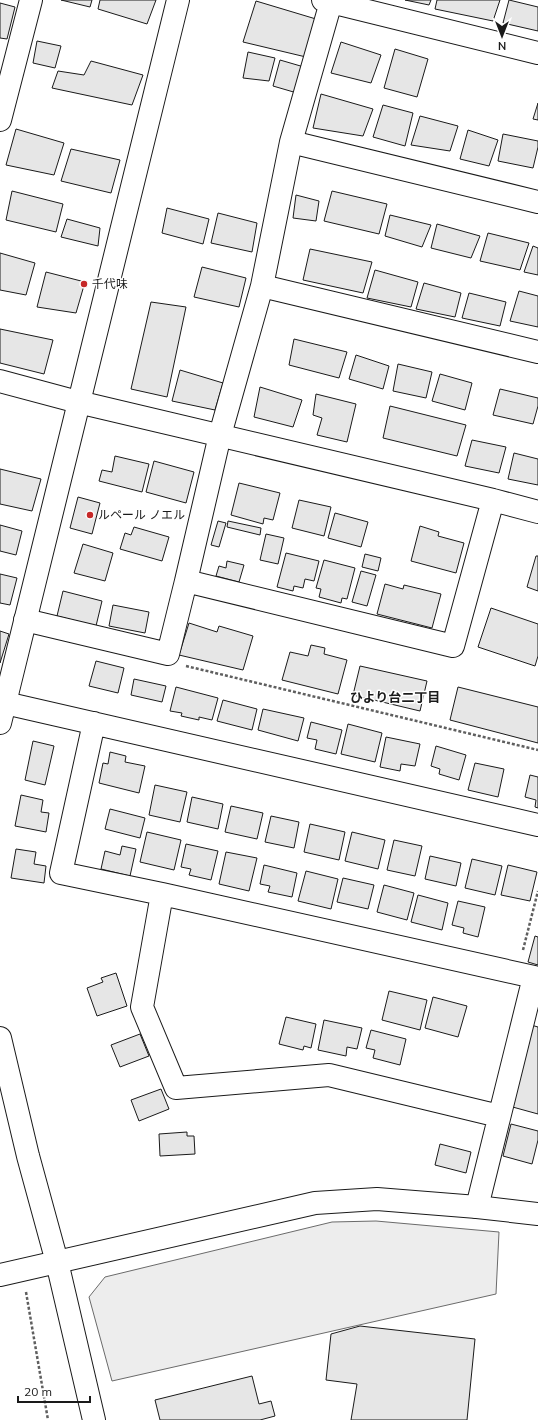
<svg xmlns="http://www.w3.org/2000/svg" width="538" height="1420" font-family="Mulish,'Noto Sans JP',sans-serif">
	<style>
		.built { fill: #ededed; stroke: #6a6a6a }
		.building { fill: #e6e6e6; stroke: #1a1a1a }
		.lines { fill: none; stroke-linecap: round; stroke-linejoin: round }
		.street-casing { stroke: #1a1a1a; stroke-width: 24 }
		.secondary-casing { stroke: #1a1a1a; stroke-width: 24 }
		.path { stroke: #5f5f5f; stroke-width: 2.5; stroke-dasharray: 3 2; stroke-linecap: butt }
		.street { stroke: #fff; stroke-width: 22 }
		.secondary { stroke: #fff; stroke-width: 22 }
		.poi-dot { fill: #c62828; stroke: #fff; stroke-width: 1.5 }
		.labels { text-anchor: middle; stroke-width: 3; stroke-linejoin: round; paint-order: stroke }
		.poi-label { font-size: 12px; fill: #1a1a1a; stroke: #fff; text-anchor: start }
		.neighbourhood-label { font-size: 13px; font-weight: bold; fill: #1a1a1a; stroke: #fff }
	</style>
	<rect width="100%" height="100%" fill="#fff"/>
	<path class="built" d="M376,1221L499,1232L496,1294L112,1381L89,1297L105,1277L332,1222Z"/>
	<path class="building" d="M61,0H92L90,7Z
		M100,0H156L147,24L98,9Z
		M405,0H431L429,5Z
		M437,0H500L493,21L435,9Z
		M509,0L538,7V31L503,23Z
		M256,1L316,19L306,57L243,42Z
		M0,3L15,7L7,39L0,38Z
		M37,41L61,46L55,68L33,63Z
		M341,42L381,55L371,83L331,73Z
		M395,49L428,59L417,97L384,88Z
		M248,52L275,58L269,81L243,78Z
		M280,60L304,67L297,93L273,86Z
		M91,61L143,75L132,105L52,88L58,71L84,75Z
		M321,94L373,109L363,136L313,128Z
		M538,103V120L533,119Z
		M383,105L413,113L405,146L373,137Z
		M420,116L458,126L450,151L411,145Z
		M16,129L64,143L54,175L6,165Z
		M468,130L498,140L489,166L460,159Z
		M503,134L538,141V147L533,168L498,161Z
		M71,149L120,160L111,193L61,181Z
		M12,191L63,204L56,232L6,220Z
		M332,191L387,204L379,234L324,221Z
		M296,195L319,201L316,221L293,218Z
		M167,208L209,219L203,244L162,233Z
		M218,213L257,223L252,252L211,243Z
		M390,215L431,225L422,247L385,236Z
		M67,219L100,228L98,246L61,237Z
		M437,224L480,236L471,258L431,248Z
		M488,233L529,243L520,270L480,261Z
		M533,246L538,248V275L524,272Z
		M310,249L372,262L363,293L303,280Z
		M0,253L35,263L26,295L0,290Z
		M202,267L246,278L239,307L194,297Z
		M375,270L418,282L411,307L367,298Z
		M46,272L85,282L76,313L37,307Z
		M424,283L461,293L455,317L416,309Z
		M519,291L538,296V327L510,321Z
		M469,293L506,302L500,326L462,318Z
		M151,302L186,307L167,397L131,389Z
		M0,329L53,340L44,374L0,363Z
		M294,339L347,352L339,378L289,365Z
		M356,355L389,366L383,389L349,379Z
		M398,364L432,372L426,398L393,391Z
		M180,370L223,383L215,410L172,401Z
		M440,374L472,383L465,410L432,401Z
		M260,387L302,400L293,427L254,417Z
		M500,389L538,398V406L533,424L493,415Z
		M316,394L356,404L347,442L317,435L322,418L313,415Z
		M390,406L466,425L457,456L383,438Z
		M472,440L506,447L499,473L465,466Z
		M514,453L538,459V485L508,479Z
		M115,456L149,464L142,492L99,481L102,470L112,472Z
		M154,461L194,472L186,503L146,492Z
		M0,469L41,479L32,511L0,504Z
		M239,483L280,493L273,520L264,518L263,524L231,515Z
		M78,497L100,503L92,534L70,528Z
		M299,500L331,507L324,536L292,528Z
		M335,513L368,522L361,547L328,538Z
		M218,521L226,523L219,547L211,545Z
		M228,521L261,528L260,535L227,527Z
		M0,525L22,531L16,555L0,551Z
		M420,526L439,532L438,536L464,543L456,573L411,561Z
		M134,527L169,537L162,561L120,549L125,533L131,535Z
		M266,534L284,538L278,564L260,560Z
		M83,544L113,553L105,581L74,573Z
		M286,553L319,561L314,581L305,579L303,588L294,586L293,591L277,587Z
		M365,554L381,558L378,571L362,567Z
		M536,556H538V591L527,587Z
		M324,560L355,568L347,599L342,598L341,603L319,597L321,589L316,588Z
		M227,561L244,565L239,582L216,576L219,566L226,568Z
		M361,571L376,575L367,606L352,602Z
		M0,574L17,578L10,605L0,603Z
		M385,584L403,589L404,585L441,594L432,628L377,614Z
		M63,591L102,601L96,626L57,616Z
		M113,605L149,612L145,633L109,626Z
		M491,608L538,624V656L535,666L478,647Z
		M189,623L217,632L219,626L253,636L243,670L179,655Z
		M0,631L9,634L0,663Z
		M311,645L325,648L324,654L347,660L338,694L282,680L290,652L308,656Z
		M96,661L124,668L118,693L89,686Z
		M360,666L427,681L420,711L353,695Z
		M134,679L166,686L162,702L131,695Z
		M176,687L218,698L212,720L199,717V720L181,716L182,713L170,711Z
		M458,687L538,707V743L450,720Z
		M223,700L257,709L252,730L217,721Z
		M263,709L304,718L298,741L258,730Z
		M311,722L342,730L336,754L315,749L317,740L307,738Z
		M348,724L382,733L375,762L341,754Z
		M386,737L420,744L415,766L401,764L400,771L380,767Z
		M33,741L54,746L45,785L25,780Z
		M436,746L466,755L459,780L439,774L440,769L431,766Z
		M110,752L126,756L125,762L145,766L139,793L99,783L103,763L108,764Z
		M475,763L504,769L498,797L468,790Z
		M530,775L538,777V808L535,807L536,800L525,797Z
		M155,785L187,792L180,822L149,815Z
		M21,795L43,800L41,812L49,813L46,832L15,826Z
		M192,797L223,804L218,829L187,822Z
		M231,806L263,813L257,839L225,832Z
		M110,809L145,818L140,838L105,829Z
		M271,816L299,822L294,848L265,842Z
		M310,824L345,832L339,860L304,852Z
		M147,832L181,840L174,870L140,862Z
		M352,832L385,840L378,869L345,861Z
		M394,840L422,846L415,876L387,870Z
		M186,844L218,851L211,880L189,875L191,869L181,867Z
		M122,846L136,849L130,876L101,869L105,851L120,855Z
		M16,849L36,852L34,864L46,866L44,883L11,878Z
		M226,852L257,858L249,891L219,884Z
		M430,856L461,863L456,886L425,879Z
		M472,859L502,866L495,895L465,888Z
		M264,865L297,873L292,897L268,892L270,886L260,884Z
		M508,865L537,872L530,901L501,895Z
		M306,871L338,879L331,909L298,901Z
		M343,878L374,885L368,909L337,902Z
		M384,885L414,893L407,920L377,912Z
		M418,895L448,903L442,930L411,922Z
		M458,901L485,907L478,937L463,933L464,928L452,925Z
		M535,936L538,937V965L528,962Z
		M116,973L127,1006L97,1016L87,988L103,982L101,978Z
		M389,991L427,1000L420,1030L382,1020Z
		M433,997L467,1006L458,1037L425,1028Z
		M286,1017L316,1024L311,1048L304,1046L303,1050L279,1044Z
		M324,1020L362,1028L357,1049L347,1047L346,1056L318,1050Z
		M531,1025L538,1027V1114L509,1106Z
		M371,1030L406,1039L400,1065L373,1058L375,1050L366,1048Z
		M140,1034L149,1056L120,1067L111,1045Z
		M161,1089L169,1109L139,1121L131,1100Z
		M511,1124L538,1131V1140L532,1164L503,1156Z
		M187,1132V1136H194L195,1154L160,1156L159,1134Z
		M440,1144L471,1152L466,1173L435,1165Z
		M360,1326L475,1339L467,1420H351L357,1384L326,1380L331,1334Z
		M252,1376L259,1404L271,1401L275,1416L260,1420H160L155,1400Z"/>
	<g class="lines">
		<g class="street-casing">
			<path id="street" d="M323,0L538,53
				M331,2L291,142L262,286L220,435L186,581L453,646L493,500
				M0,120L31,0
				M291,142L538,202
				M262,286L538,352
				M0,381L78,402L493,500L538,512
				M25,620L168,654L186,581
				M5,703L538,825
				M94,723L61,873L162,894
				M499,1116L329,1075L176,1088L142,1007L162,894L534,977
				M477,1207L534,977L538,978"/>
		</g>
		<g class="secondary-casing">
			<path id="secondary" d="M0,723L178,0
				M0,1038L28,1156L57,1262L94,1420
				M0,1275L315,1203L377,1199L477,1207L538,1214"/>
		</g>
		<path class="path" d="M186,666L538,750
			M523,950L538,891
			M26,1292L48,1420"/>
		<use href="#street" class="street"/>
		<use href="#secondary" class="secondary"/>
	</g>
	<g class="poi-dot">
		<circle cx="84" cy="284" r="4"/>
		<circle cx="90" cy="515" r="4"/>
	</g>
	<g class="labels">
		<g class="poi-label">
			<text x="92" y="288">千代味</text>
			<text x="98" y="519">ルペール ノエル</text>
		</g>
		<g class="neighbourhood-label">
			<text x="395" y="702">ひより台二丁目</text>
		</g>
	</g>
	<g transform="translate(502 36) rotate(180)" stroke="#ffffff" stroke-width="3" paint-order="stroke">
	<path d="M0-3L7 15L0 10L-7 15Z" fill="#1a1a1a"/>
	<text y="-6" font-size="11" font-weight="bold" text-anchor="middle" fill="#1a1a1a">N</text>
	</g>
	<path d="M18 1396v6h72v-6" fill="none" stroke="#1a1a1a" stroke-width="2"/>
	<text x="24" y="1396" font-size="12" fill="#1a1a1a" stroke="#ffffff" stroke-width="3" paint-order="stroke">20 m</text>
</svg>
